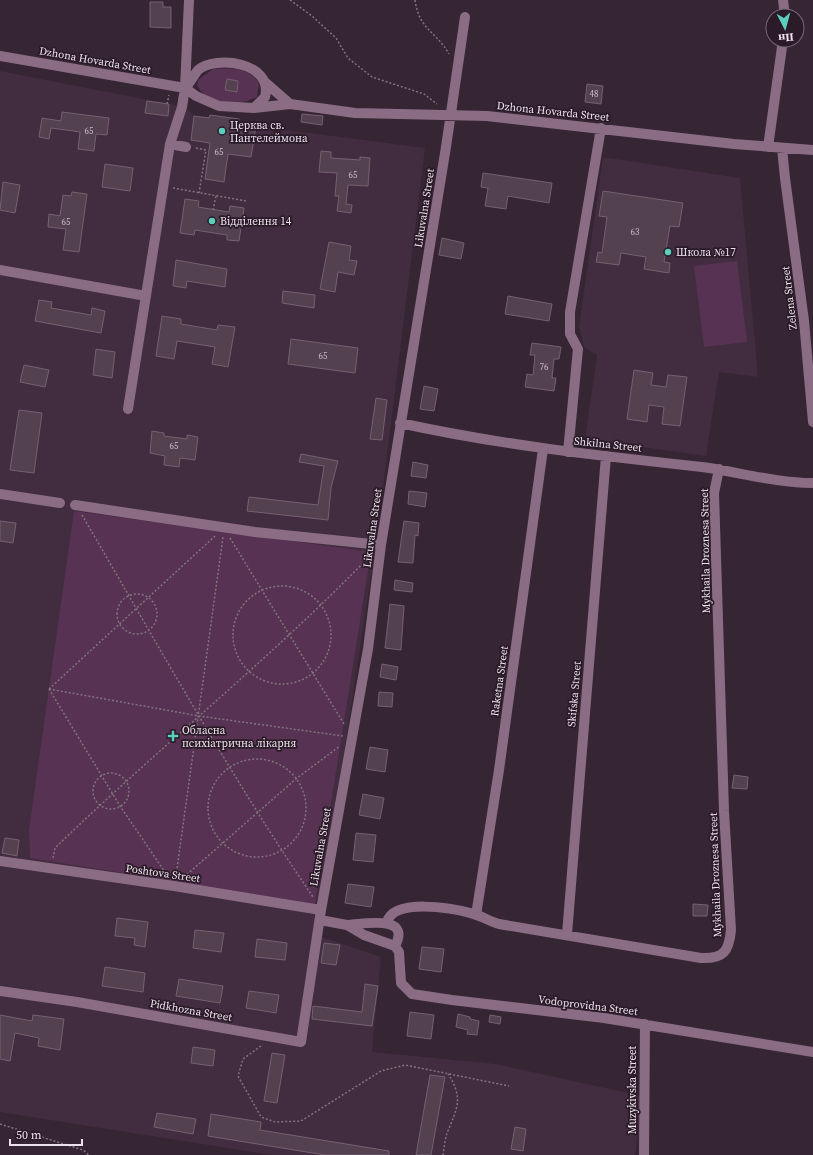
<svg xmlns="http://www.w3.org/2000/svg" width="813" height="1155" font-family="'Source Serif 4',serif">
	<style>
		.built { fill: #422c3f }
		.green { fill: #573252 }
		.building { fill: #534150; stroke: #746071 }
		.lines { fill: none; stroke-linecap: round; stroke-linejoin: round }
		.path { stroke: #82747f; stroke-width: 1.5; stroke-dasharray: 2 2; stroke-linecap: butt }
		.minor { stroke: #8a6d85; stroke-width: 10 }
		.poi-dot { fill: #5bcebc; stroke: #2b1b29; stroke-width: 1.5 }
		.labels { text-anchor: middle; stroke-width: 3.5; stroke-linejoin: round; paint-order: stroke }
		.number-label { font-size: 9px; fill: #c6bac4 }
		.street-label { font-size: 11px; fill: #ede2eb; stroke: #2b1b29 }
		.poi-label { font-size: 11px; fill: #ede2eb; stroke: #2b1b29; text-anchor: start }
	</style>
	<rect width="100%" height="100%" fill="#362533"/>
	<path class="built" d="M0,71L185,107L194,116L191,140L210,143L239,155L251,157L256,126L425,148L377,537L316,935L381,957L372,1052L496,1064L642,1096L635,1155H272L0,1112Z
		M603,157L740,178L758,377L719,372L706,456L585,439L597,355L584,347L579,327Z"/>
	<path class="green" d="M213,69C230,68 249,67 259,83L257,97C239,107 206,105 197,85L199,79Z
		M737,261L747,342L704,347L694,266Z
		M74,511L371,552L315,904L30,858L29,830Z"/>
	<path class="building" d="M150,2H163V7H171V28L150,27Z
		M227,79L238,81L237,92L225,90Z
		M587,84L603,86L601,104L585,102Z
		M147,101L169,104L168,116L145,113Z
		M62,112L109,118L107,135L96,134L94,151L78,149L80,132L51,128L49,139L39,137L42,118L61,121Z
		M302,114L323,116L322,125L301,122Z
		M210,115L239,119V124L256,126L251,157L228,154L224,182L205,179L210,143L191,140L194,116L209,118Z
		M321,151L331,152V158L360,160V157L370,158L368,186L348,185L346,204L352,205L351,213L337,211L339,196H335L337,173L319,172Z
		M105,164L133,168L130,191L102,187Z
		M483,173L552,183L549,203L508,196L506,209L485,206L488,188L481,187Z
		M3,182L20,185L15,213L0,210Z
		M603,191L683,203L679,227L670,226L664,262L670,263L669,273L644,269L646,257L621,253L619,265L596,262L598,252L602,253L607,217L599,216Z
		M72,192L87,194L79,252L63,250L66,229L48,227L49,214L60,216L63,195L71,196Z
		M185,199L199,201L198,207L229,212L230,206L244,208L239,241L227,240V235L195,230L194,235L180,233Z
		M442,238L464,243L461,259L439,255Z
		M329,242L351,246L349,260L357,261L354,275L338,272L335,292L320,289Z
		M176,260L227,269L225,287L187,281L186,288L173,286Z
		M283,291L315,295L314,308L282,303Z
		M508,296L552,304L549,321L505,314Z
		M39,300L52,302L51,308L91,315L92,308L105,311L101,333L35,321Z
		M162,316L181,319V324L217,330L218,325L235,327L228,367L212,364L215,347L177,341L174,359L156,356Z
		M291,339L358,348L355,373L288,364Z
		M532,343L561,347L559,359H554L552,378H556L554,391L525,387L527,374L533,375L535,355H530Z
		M96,349L115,352L112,378L93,375Z
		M24,365L49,370L45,387L20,382Z
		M634,370L653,373L651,385L666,387L668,375L687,377L680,426L662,424L664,407L649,405L647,422L627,419Z
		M424,386L438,389L434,411L420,409Z
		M376,398L387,400L382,440L370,439Z
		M19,410L42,413L34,473L10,470Z
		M152,431L164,433V436L187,439V435L198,437L195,460L180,458L179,467L164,465L165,456L150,453Z
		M301,454L338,461L331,488L328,520L247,511L249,497L318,505L324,466L299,462Z
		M413,462L428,465L426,478L411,476Z
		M409,491L427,493L425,507L408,504Z
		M0,521L16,523L13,543L0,541Z
		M404,521L419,523L418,536L415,535L413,563L398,562Z
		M395,580L413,583L412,592L394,590Z
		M390,604L404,606L401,650L385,648Z
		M382,664L398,667L396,680L380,677Z
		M379,692L393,693L392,707L378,706Z
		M370,747L388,750L385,772L366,769Z
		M734,775L748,777L747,789L732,788Z
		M363,794L384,798L380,819L359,815Z
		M356,833L376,835L373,862L353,860Z
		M5,838L19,840L17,856L2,853Z
		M348,884L374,887L371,907L345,903Z
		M693,904L708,905L707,916H693Z
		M117,918L148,922L145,947L134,945L135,938L115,936Z
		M195,930L224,933L221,952L193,948Z
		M257,939L287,943L285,960L255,957Z
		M324,943L340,945L336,965L321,963Z
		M422,947L444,949L441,972L419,969Z
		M105,967L145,973L143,992L102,986Z
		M179,979L223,986L220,1003L176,996Z
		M365,984L378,986L372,1026L312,1019L313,1006L362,1012Z
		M249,991L279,995L276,1013L246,1008Z
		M410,1012L434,1015L431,1039L407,1036Z
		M458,1014L470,1017V1019L479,1021L477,1035L467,1034L468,1030L456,1027Z
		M0,1015L32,1021L33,1015L64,1019L60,1050L38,1046L39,1038L15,1033L10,1061L0,1059Z
		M490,1015L501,1017L500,1024L489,1022Z
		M193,1047L215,1050L213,1066L191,1063Z
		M272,1053L285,1055L277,1103L264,1101Z
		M430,1075L445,1077L431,1155H416Z
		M157,1113L196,1119L193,1134L154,1127Z
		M211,1114L261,1122L260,1130L389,1151V1155H325L208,1136Z
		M515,1127L526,1129L523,1151L511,1149Z"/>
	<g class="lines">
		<path class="path" d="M290,0L312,16L336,38L348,58L372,77L424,94L437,104
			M415,0C419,30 436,31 449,54
			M167,104L169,95
			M196,148L206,150L199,193
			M173,188L246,201
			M213,210L216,196
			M82,515C157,643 229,774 313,897
			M230,538L344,724
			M233 635a49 49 0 1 1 98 0a49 49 0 1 1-98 0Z
			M117 614a20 20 0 1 1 40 0a20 20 0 1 1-40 0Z
			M49,689L199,716L343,736
			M49,689L215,536
			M49,689L120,806L167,875
			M208 808a49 49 0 1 1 98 0a49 49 0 1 1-98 0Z
			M93 791a18 18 0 1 1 36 0a18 18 0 1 1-36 0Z
			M53,858L55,848C157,749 269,660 369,557
			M176,876L223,537
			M184,877L297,778L340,746
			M261,1046L243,1059L238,1076L261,1117L275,1122L301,1121L381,1071L405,1065L509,1086
			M0,1124L83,1150L89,1155
			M443,1155C444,1148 445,1140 447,1133C457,1109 464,1098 448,1074"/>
		<path class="minor" d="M783,0L785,16
			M0,56L185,88L196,96L219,106L254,108L290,104L355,113L487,116L734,144L813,150
			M266,83L290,104
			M185,88C190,83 194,75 198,70C215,55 274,62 265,97L254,108
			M170,144L186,147
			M768,147L783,40
			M782,148L785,178L804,321L813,422
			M0,270L146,296
			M128,409L170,144L182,107L185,88L189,0
			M400,423C500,445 601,456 702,467C739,472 776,483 813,483
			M568,452L578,349L570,334V312L601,128
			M0,494L60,503
			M75,505L255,532L381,545
			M0,861L174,886L321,910
			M476,915L499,770L543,449
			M320,920L347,925L364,935L395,946L399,952L401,983L412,994L452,1000L604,1018L813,1052
			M387,922C394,898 452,908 470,913C480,915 489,921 499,924L701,958C724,959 729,951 731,930L724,811L714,493L719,469
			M347,925C363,924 412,914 395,946
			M567,934L606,456
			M0,991L77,1002L301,1042L321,910L368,649L381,545L446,147L465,17
			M644,1155L645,1024"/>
	</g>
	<g class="poi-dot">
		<circle cx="222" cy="131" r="4"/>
		<circle cx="212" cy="221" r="4"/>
		<circle cx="668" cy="252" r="4"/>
		<path d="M171 730h4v4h4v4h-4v4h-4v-4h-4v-4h4z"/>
	</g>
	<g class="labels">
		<g class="number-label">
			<text x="594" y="97">48</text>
			<text x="89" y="134">65</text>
			<text x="219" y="155">65</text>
			<text x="353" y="178">65</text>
			<text x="66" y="225">65</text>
			<text x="635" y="235">63</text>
			<text x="323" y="359">65</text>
			<text x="544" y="370">76</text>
			<text x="174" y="449">65</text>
		</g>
		<g class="street-label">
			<text transform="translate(95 60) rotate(10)" y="4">Dzhona Hovarda Street</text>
			<text transform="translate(553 111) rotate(6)" y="4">Dzhona Hovarda Street</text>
			<text transform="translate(424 208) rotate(-81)" y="4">Likuvalna Street</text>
			<text transform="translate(789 298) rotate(-97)" y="4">Zelena Street</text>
			<text transform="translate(608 444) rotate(6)" y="4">Shkilna Street</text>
			<text transform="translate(372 528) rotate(-82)" y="4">Likuvalna Street</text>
			<text transform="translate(705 551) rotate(-91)" y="4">Mykhaila Droznesa Street</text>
			<text transform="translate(499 681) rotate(-82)" y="4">Raketna Street</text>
			<text transform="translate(574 694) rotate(-85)" y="4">Skifska Street</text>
			<text transform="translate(320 847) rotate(-80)" y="4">Likuvalna Street</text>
			<text transform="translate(163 873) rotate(8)" y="4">Poshtova Street</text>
			<text transform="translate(715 875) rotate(-92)" y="4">Mykhaila Droznesa Street</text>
			<text transform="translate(588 1005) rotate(7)" y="4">Vodoprovidna Street</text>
			<text transform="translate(191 1010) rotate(10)" y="4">Pidkhozna Street</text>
			<text transform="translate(632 1090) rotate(-90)" y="4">Muzykivska Street</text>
		</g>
		<g class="poi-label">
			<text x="230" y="129">Церква св.<tspan x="230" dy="13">Пантелеймона</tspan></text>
			<text x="220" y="225">Відділення 14</text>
			<text x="676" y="256">Школа №17</text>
			<text x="182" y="734">Обласна<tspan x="182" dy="13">психіатрична лікарня</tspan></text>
		</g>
	</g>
	<g transform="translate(785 28) rotate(174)"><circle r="19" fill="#2b1b29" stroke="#796b77"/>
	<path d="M0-3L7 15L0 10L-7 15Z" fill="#5bcebc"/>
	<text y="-6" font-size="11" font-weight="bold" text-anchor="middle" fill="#ede2eb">Пн</text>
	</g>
	<path d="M10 1139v6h72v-6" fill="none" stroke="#ede2eb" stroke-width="2"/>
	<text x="16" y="1139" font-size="12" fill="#ede2eb" stroke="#2b1b29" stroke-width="3" paint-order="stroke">50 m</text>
</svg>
